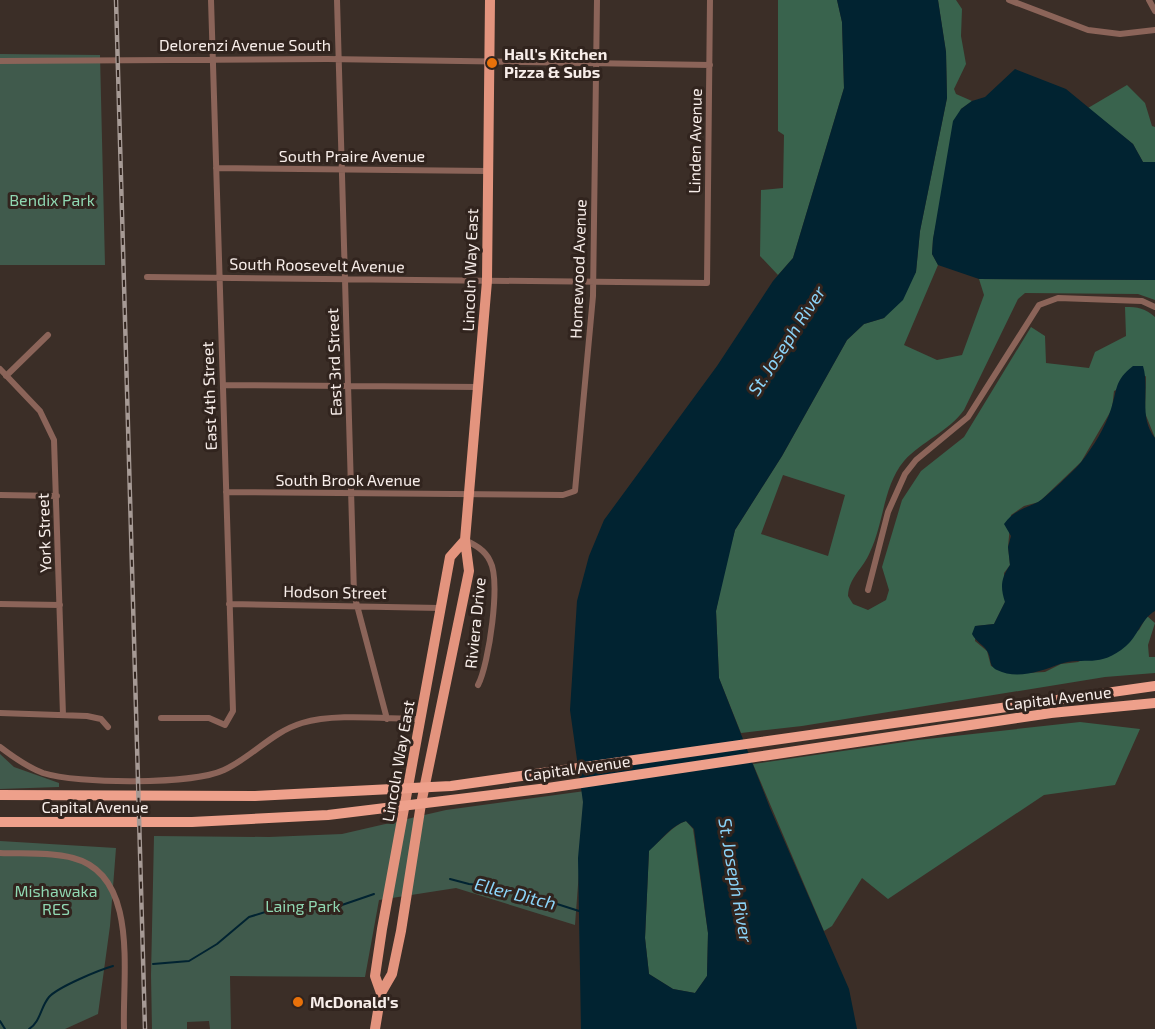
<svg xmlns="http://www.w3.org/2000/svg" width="1155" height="1029" font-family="'Exo 2',sans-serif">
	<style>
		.green { fill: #405a4c }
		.forest { fill: #39634d; fill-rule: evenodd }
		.water { fill: #012331; fill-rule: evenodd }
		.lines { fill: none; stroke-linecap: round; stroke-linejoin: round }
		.stream { stroke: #012331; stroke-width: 2 }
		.minor { stroke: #8b6459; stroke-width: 6 }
		.primary { stroke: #e3947e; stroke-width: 10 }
		.trunk { stroke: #eea08b; stroke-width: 10 }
		.rail-casing { stroke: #a69a95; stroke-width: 4.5 }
		.rail { stroke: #31241e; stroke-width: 2; stroke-dasharray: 7; stroke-linecap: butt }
		.food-dot { fill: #e8710a; stroke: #31241e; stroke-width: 2 }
		.labels { text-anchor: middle; stroke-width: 6; stroke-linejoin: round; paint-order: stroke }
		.street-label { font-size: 16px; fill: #f8eeea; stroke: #31241e }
		.poi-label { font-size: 16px; font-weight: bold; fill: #f8eeea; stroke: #31241e; text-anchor: start }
		.park-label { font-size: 16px; fill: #90d8b2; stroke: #31241e }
		.water-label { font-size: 18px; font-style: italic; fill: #8bd4f9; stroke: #31241e }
	</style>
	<rect width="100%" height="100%" fill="#3b2e27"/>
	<path class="green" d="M0,54L100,55L105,265H0Z
		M0,754L14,767L59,783V787L0,789Z
		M585,791L575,925L456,888L379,900L365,977L230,976L231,1029H210L209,1021L187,1022V1029H152L151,975L154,836L269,837L342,834L446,810Z
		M0,841L116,848L110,926L98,1014L65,1029H0Z"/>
	<path class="forest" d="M778,0H837L842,22L844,88L793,258L778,275L760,256L761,190L783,188L784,135L778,131Z
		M938,0H956L962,9L961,36L966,64L954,89L956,94L972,101L961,109L933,239L932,254L938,265L904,345L937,360L962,355L984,295L979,279L1155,280V300L1138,294L1025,293L1018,299L964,410C948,432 922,441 904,461C883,486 884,523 870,552C863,569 849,577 848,596L853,604L868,610L886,600L889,590L882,567L902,500L921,471L964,437L1031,327L1045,336L1046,363L1089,368L1095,352L1126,336L1125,307C1138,307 1145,308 1155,317V438L1145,413L1146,376L1114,391L1112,409L1081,462L1039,502L1024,506L1011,515L1008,547L1010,565L1004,573L1005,602L994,624L976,626L975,641L987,651L991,666L1007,673H1025L1045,672L1061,664L1078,662L1139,630L1147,616L1155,623L1148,645L1149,657H1155V673L1105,677L802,726L741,733L719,678L716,611L725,565L735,530L782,456L847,340L864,324L884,318L916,272L920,231L947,98L946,52ZM783,475L845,495L828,556L761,534Z
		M1127,85L1145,103L1152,126L1155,127V162H1143L1133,144L1088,108Z
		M1080,722L1140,729L1115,785L1044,795L888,899L862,878L832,926L824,931L753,764L918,740Z
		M686,821L693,829L708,933L707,976L695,993L673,989L649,974L645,938L649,850C661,841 673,825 686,821Z"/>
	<path class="water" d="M837,0H938L946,52L947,98L920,231L916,272L903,300L884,318L864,324L847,340L782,456L735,530L716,611L719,678L770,808L849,989L857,1029H581L578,858L583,802L570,710L577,601L589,556L604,520L717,366L773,281L793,258L844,88L842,22ZM686,821L694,829L708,933L707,976L695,993L673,989L649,974L645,938L649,851C660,841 672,825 686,821Z
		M1015,69L1066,89L1133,144L1143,162H1155V280L979,279L938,265L932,254L933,239L953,121L961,109L972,101L985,97Z
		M1133,366H1143C1150,389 1138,417 1155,438V611C1141,619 1138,636 1126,646C1099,669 1085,656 1060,664C1041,671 1017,680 997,670C988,666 992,658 987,651C983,644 976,642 972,634L975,626L994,624L1005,602C1000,587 1001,578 1010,565L1008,547L1011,536L1004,524C1014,510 1024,509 1038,502C1044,499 1077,468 1082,461C1093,447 1106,426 1111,409C1118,388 1114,381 1133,366Z"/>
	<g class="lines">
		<path class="stream" d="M450,879L469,884L510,889L579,911
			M153,964L189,961L217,944L249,917L275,909L339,906L374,894
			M0,1021L5,1029
			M29,1029C41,1021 40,1008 49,997C58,987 99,970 113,966"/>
		<path class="minor" d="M337,0L354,594L387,719
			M1009,0L1088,30L1120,34L1155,30
			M1149,0L1155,11
			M0,61L327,59L710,65
			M216,168L488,171
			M147,277L707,283L710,0
			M0,369L40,411L54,440L63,715
			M6,376L48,335
			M223,385L479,387
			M226,492L563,495L575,491L593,296L597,0
			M0,495L57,496
			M465,540C475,545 485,550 490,561C501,581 489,664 478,685
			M868,590L888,512L905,474L916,460L968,417L1039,305L1058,298L1142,301L1155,307
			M0,604L60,605
			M229,604L440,608
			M0,713L87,716L101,719L108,727
			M161,718H209L225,725L233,711L211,0
			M0,747C13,757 27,767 43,773C77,784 192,785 224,770C252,757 272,732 302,723C335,713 386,719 421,719
			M0,853C23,854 51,852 73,858C140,875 122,976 124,1029"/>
		<path class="primary" d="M381,993L375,976L382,929L450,557L465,540
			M375,1029L381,993L392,974L401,931L421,804L469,571L465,540L487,281L490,0"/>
		<path class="trunk" d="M0,795L255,796L451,786L1155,686
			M0,822H192L328,815L548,788L1051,713L1155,703"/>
		<g class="rail-casing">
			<path id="rail" d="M116,0L145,1029"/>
		</g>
		<use href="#rail" class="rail"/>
	</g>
	<g class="food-dot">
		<circle cx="492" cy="63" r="6"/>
		<circle cx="298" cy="1002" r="6"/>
	</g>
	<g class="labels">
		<g class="street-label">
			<text x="245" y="51">Delorenzi Avenue South</text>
			<text transform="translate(695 141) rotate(-89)" y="6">Linden Avenue</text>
			<text x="352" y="162">South Praire Avenue</text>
			<text transform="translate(317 265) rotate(1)" y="6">South Roosevelt Avenue</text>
			<text transform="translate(578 269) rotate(-88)" y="6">Homewood Avenue</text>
			<text transform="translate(470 270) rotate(-88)" y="6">Lincoln Way East</text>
			<text transform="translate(334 362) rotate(-92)" y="6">East 3rd Street</text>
			<text transform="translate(209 396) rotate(-92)" y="6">East 4th Street</text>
			<text x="348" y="486">South Brook Avenue</text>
			<text transform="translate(44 533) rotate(-92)" y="6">York Street</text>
			<text transform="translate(335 592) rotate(1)" y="6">Hodson Street</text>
			<text transform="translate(475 623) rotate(-84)" y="6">Riviera Drive</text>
			<text transform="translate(1058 698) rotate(-7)" y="6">Capital Avenue</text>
			<text transform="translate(398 761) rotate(-80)" y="6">Lincoln Way East</text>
			<text transform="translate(577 768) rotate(-8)" y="6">Capital Avenue</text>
			<text x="95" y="813">Capital Avenue</text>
		</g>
		<g class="poi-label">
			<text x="504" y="60">Hall's Kitchen<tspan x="504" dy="18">Pizza &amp; Subs</tspan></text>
			<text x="310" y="1008">McDonald's</text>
		</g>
		<g class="park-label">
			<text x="52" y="206">Bendix Park</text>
			<text x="56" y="897">Mishawaka<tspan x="56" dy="18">RES</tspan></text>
			<text x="303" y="912">Laing Park</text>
		</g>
		<g class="water-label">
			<text transform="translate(787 341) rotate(-57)" y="6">St. Joseph River</text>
			<text transform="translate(735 880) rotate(80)" y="6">St. Joseph River</text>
			<text transform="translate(515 894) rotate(14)" y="6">Eller Ditch</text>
		</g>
	</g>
</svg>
